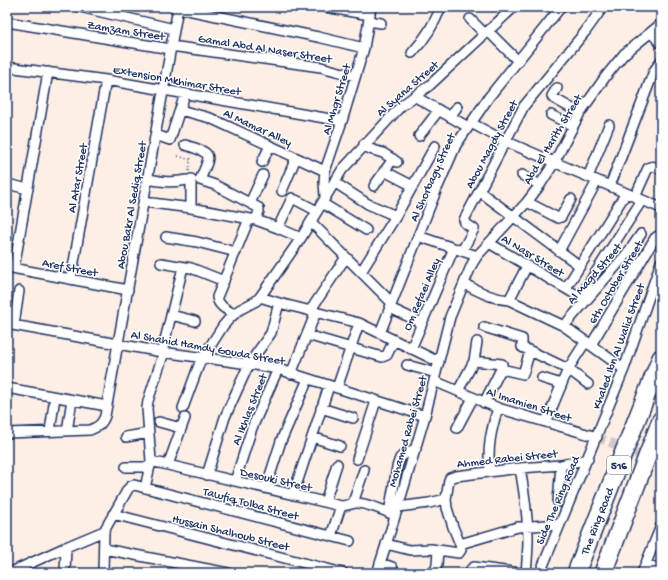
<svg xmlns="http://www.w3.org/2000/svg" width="668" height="580" font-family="'Gochi Hand',sans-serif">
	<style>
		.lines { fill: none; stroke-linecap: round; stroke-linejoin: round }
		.minor-tunnel { stroke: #d1c9cb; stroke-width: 9; stroke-dasharray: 9 4.5; stroke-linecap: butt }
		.minor-casing { stroke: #1b2f5e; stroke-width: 12 }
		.motorway-casing { stroke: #1b2f5e; stroke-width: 20 }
		.path { stroke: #1b2f5e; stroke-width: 1.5; stroke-dasharray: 1 3; stroke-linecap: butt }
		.minor { stroke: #fff; stroke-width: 9 }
		.motorway { stroke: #fff; stroke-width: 17 }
		.labels { text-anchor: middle; stroke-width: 3; stroke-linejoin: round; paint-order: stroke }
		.shield { fill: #fff; stroke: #5f6d8e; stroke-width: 1 }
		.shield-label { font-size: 11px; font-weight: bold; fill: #1b2f5e }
		.street-label { font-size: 12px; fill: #1b2f5e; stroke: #fff }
	</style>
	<rect width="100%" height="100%" fill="#feefe6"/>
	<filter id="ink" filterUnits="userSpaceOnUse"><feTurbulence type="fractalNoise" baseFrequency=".025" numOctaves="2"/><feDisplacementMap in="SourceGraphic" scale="8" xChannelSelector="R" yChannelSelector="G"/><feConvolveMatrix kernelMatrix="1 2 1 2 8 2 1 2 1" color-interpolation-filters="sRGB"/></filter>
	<g filter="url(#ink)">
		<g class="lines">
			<path class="minor-tunnel" d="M597,437L661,464"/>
			<g class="minor-casing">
				<path id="minor" d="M80,7L174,29
					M173,7L318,37L364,48
					M325,7L370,15
					M470,19L485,34
					M369,21L381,23
					M7,22L171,49
					M488,31L518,61
					M651,32L661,44
					M171,46L321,67L355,76
					M412,53C425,39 434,25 441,7
					M7,67L106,80L342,121
					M557,88L552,96L553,98L580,113
					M414,96L468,127
					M180,110L210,118L325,171
					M551,115L573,126
					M450,117L457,107
					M471,123L505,141L661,208
					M156,135L170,140L185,94
					M419,136L439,110
					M364,144L370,149L383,153L397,162
					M185,145C214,154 211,153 200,180L215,185L259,208V211L256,220
					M262,162L270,146
					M384,171L413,186
					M522,175L540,185
					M588,177L609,125
					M148,179C164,182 171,183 187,180
					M334,182L368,204L396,216
					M7,184L28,189
					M374,186L393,159
					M610,186L654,71L661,61
					M282,191L296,158
					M479,191L580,266
					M325,197L324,182L325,171L342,121L364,48L371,7
					M635,197L648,168C653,164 656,168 661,169
					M296,200L317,211
					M144,202L191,208L256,220L278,228L301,238
					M527,202L558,218L561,217L571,199
					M250,203L263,175
					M322,203L366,230
					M191,208V179
					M464,220L524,106L585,32L603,7
					M311,222L392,303
					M278,228L292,198
					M418,236L477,256
					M166,237L197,242L236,252
					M489,243L585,300
					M462,251L474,229L465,223
					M559,251L597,181
					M161,263L191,268L224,281
					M7,267L128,290
					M14,268L48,72
					M361,272L396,216L435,146
					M71,279L106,80
					M464,284C479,291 492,299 509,300L564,326L624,369
					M566,288L626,193
					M260,297L279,303L359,323L439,362
					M580,297L642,200
					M509,300L527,266
					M390,308L422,323
					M310,311L346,257
					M234,314C227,310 218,306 217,297L249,219
					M171,315L195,321
					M7,324L162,352L249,364L278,369L425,416
					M14,325L19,291
					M564,326L630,250L641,234
					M484,327L522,339V347L568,369L588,384
					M380,333L436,191L456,145L489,97L561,7
					M307,335L382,357L387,355L394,340
					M591,345L655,238L661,234
					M411,349L454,248
					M162,352L183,267
					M474,361L502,364L501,369L484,403
					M407,365L436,373
					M501,369L523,374L530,351
					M291,374L316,312
					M542,378L561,384
					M434,381L498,408L597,437
					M7,388L107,406
					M337,388L359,323
					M458,391L474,361L477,342
					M183,408L200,362L223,326L229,319L239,310L256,301L260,297L301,238L342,170L401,106L430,85L514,7
					M321,408L353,418
					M159,422L181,428
					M546,422L568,369L586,341
					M457,428L473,398
					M50,431L55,397
					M67,431L72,400
					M7,433L90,430C98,427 102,424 105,416L178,8
					M126,437L149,433
					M312,437L340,446
					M357,459L376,401
					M151,461L341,506C347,506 352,503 357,503C367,503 385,511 395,515
					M168,465L185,418
					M126,467H150
					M520,468C524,491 528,515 528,539C528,550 527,562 526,573
					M490,471C487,449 491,430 498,408
					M207,475L225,417L249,364L271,333L279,303
					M235,481L252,428L278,369
					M145,488L151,461L147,408L148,401L164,352
					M266,488L281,441L308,379
					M293,495L329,386
					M325,502L337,464
					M558,502L561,465
					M353,503L364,470
					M398,507L425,416L450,317L472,264L477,256L527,202L540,185L554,163L580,113L606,76L624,54L661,24
					M389,513L397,467L400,458L407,452L416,449
					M113,514L343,573
					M331,536L341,506
					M386,544L410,550L431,549L459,553L461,550L460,544L518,527L560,524
					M460,544L453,527L447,508L446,499L449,480L450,478L456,476L520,468L561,465L588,459
					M104,549L228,573
					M380,563L392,567L393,569L392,573
					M645,565L661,568
					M9,573L66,547L104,531
					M65,573L66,547
					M103,573L104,531L128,489L131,486L134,485L350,541
					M377,573L398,507L429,503L446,499
					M434,573L437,565L438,550
					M471,573V569L474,567L521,573
					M540,573L624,369L661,262
					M642,573L661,526"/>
			</g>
			<g class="motorway-casing">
				<g id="motorway">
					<path id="s1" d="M576,573L661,358"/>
					<path d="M603,573L661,420"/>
				</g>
			</g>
			<path class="path" d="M178,156L190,160
				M189,171L191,155"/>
			<use href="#minor" class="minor"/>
			<use href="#motorway" class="motorway"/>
		</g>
	</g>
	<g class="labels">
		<rect class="shield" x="607" y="456" width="24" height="18" rx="3"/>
		<g class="shield-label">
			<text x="619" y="469">516</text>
		</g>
		<g class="street-label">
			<text transform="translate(126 30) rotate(9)" y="4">Zamzam Street</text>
			<text transform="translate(265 48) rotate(9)" y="4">Gamal Abd Al Naser Street</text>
			<text transform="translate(177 80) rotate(10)" y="4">Extension Mkhimar Street</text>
			<text transform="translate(407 88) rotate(-41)" y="4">Al Syana Street</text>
			<text transform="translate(336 99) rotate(-73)" y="4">Al Mhgr Street</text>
			<text transform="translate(258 127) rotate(25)" y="4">Al Mamar Alley</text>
			<text transform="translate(552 139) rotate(-59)" y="4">Abd El Harith Street</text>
			<text transform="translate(491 144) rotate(-62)" y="4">Abou Magdy Street</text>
			<text transform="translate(432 177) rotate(-66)" y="4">Al Shorbagy Street</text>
			<text transform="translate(77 178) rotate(-80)" y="4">Al Atar Street</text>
			<text transform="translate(131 205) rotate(-80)" y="4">Abou Bakr Al Sediq Street</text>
			<text transform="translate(533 255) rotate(31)" y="4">Al Nasr Street</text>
			<text transform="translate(70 267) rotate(11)" y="4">Aref Street</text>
			<text transform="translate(594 273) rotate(-49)" y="4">Al Magd Street</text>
			<text transform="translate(615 282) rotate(-59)" y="4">6th October Street</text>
			<text transform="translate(421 294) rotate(-67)" y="4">Om Refaei Alley</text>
			<text transform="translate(618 346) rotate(-70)" y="4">Khaled Ibn Al Walid Street</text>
			<text transform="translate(208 347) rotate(10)" y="4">Al Shahid Hamdy Gouda Street</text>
			<text transform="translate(529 404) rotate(18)" y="4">Al Imamien Street</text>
			<text transform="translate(249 409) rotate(-68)" y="4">Al Ikhlas Street</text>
			<text transform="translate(407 431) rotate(-74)" y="4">Mohamed Rabei Street</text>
			<text transform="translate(507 458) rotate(-6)" y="4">Ahmed Rabei Street</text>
			<text transform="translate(276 479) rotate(13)" y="4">Desouki Street</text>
			<text transform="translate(557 500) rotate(-67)" y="4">Side The Ring Road</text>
			<text transform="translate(251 503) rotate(15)" y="4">Tawfiq Tolba Street</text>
			<text dy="4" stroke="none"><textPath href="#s1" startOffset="56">The Ring Road</textPath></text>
			<text transform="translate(231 532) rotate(14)" y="4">Hussain Shalhoub Street</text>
		</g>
	</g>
	<rect width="668" height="580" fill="none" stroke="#fff" stroke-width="24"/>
	<rect x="12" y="12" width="644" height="556" fill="none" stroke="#1b2f5e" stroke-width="1.5" filter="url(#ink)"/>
</svg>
